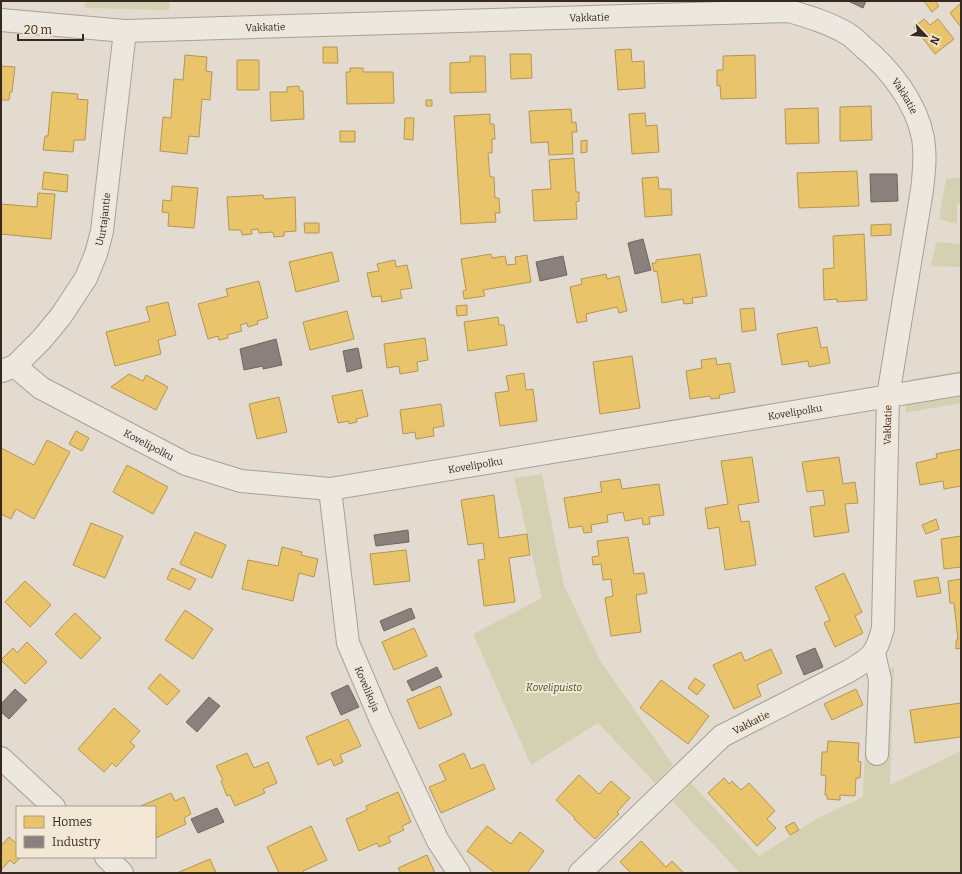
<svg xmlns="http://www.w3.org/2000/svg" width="962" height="874" font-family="Bitter,serif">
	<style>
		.green { fill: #d4d1b2 }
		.homes { fill: #e9c46a; stroke: #b39654 }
		.industry { fill: #8a817c; stroke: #716760 }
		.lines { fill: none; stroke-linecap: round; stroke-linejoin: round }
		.minor-casing { stroke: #a8a098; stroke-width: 24 }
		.minor { stroke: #ece7df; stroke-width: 22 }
		.labels { text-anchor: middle; stroke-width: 4; stroke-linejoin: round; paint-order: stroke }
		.street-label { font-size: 10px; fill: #362920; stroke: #f3e7d6 }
		.park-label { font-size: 10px; font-style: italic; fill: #4b5128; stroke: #f3e7d6 }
	</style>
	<rect width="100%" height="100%" fill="#e3dbcf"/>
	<path class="green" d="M85,1H170L169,10L85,8Z
		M961,177V203L957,204V224L939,219L946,179Z
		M936,242L961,244V267L931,266Z
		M961,371V403L905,413L912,379Z
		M542,474L564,586L601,662L673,765L655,783L598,723L531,765L473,634L542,598L514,478Z
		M894,667L890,785L961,751V873H740L673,802L691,783L759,856L818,818L863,797L868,679Z"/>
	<path class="homes" d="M924,1H935L939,6L932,12Z
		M960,4L961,5V27L950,13Z
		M924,19L930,25L938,19L954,39L935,54L914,27Z
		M323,47H337L338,63H323Z
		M631,49L632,62L644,61L645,88L618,90L615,50Z
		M510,54H531L532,78L511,79Z
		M185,55L207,57L206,71L212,72L210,100L202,99L199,137L189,136L187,154L160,151L163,117L171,118L174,79L183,80Z
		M755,55L756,98L721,99L720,85L717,86V70H723V56Z
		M470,56H485L486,92L450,93V63L470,62Z
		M237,60H259V90H237Z
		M1,66L15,67L12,92H10L9,100H1Z
		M350,68H363V72H393L394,103L347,104L346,72H350Z
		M299,86L300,91H303L304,119L271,121L270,92H287V87Z
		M52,92L78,94L77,99L88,100L85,140H74L73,152L43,150L45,136H48Z
		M426,100H432V106H426Z
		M871,106L872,140L840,141V107Z
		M818,108L819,143L786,144L785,109Z
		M571,109L572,123L576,122L577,132H572L573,154L549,155L548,142L531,143L529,111Z
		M645,113L646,126L657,125L659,152L632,154L629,114Z
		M490,114V124H494L495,139H492V153H488L490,177H494L495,198H499L500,213H495L496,222L461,224L454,116Z
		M405,118H414L413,140L404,139Z
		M340,131H355V142H340Z
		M587,140V152L581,153V141Z
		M574,158L576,192H579V201L576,202L577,219L534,221L532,190L551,189L549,160Z
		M857,171L859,206L799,208L797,173Z
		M44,172L68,175L67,192L42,189Z
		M658,177L659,189H671L672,215L645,217L642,178Z
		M172,186L198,188L194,228L168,226L169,213L162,212L163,200L171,201Z
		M38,193L55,194L51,239L1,234V204L37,207Z
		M263,195L264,199L295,197L296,231L284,232V236L274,237L273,232L259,233L258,229L251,230L252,234L242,235L241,230H229L227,197Z
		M304,223H319V233H305Z
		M891,224V235L871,236V225Z
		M864,234L867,300L837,302V299L824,300L823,269L834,268L833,236Z
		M332,252L339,281L296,292L289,262Z
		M491,254L492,258L505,256L507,265L516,264L515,257L527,255L531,282L483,290L485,296L464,299L463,291L466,290L461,259Z
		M700,254L707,296L692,298L693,303L684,304L683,299L662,303L657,271L654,272L652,263H656V260Z
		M395,260L396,267L407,265L412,288L400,290L402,298L382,302L381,296L372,297L367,273L379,271L377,264Z
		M606,274L607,279L619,276L627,311L619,313L617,307L586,314L587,321L577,323L570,287L582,284L581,279Z
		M259,281L268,318L257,321L258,324L248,327L247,323L240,325L242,331L227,335L228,338L219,340L218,336L208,339L198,304L228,296L226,289Z
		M168,302L176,335L158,340L161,354L115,366L106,332L150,321L146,307Z
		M467,305V315L457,316L456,306Z
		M754,308L756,330L742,332L740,309Z
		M347,311L354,339L310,350L303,322Z
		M498,317L499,325H504L507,345L468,351L464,322Z
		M817,327L821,348L827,347L830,363L809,367L808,361L782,365L777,334Z
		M425,338L428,360L417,362L418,371L400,374L399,366L387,368L384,344Z
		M632,356L640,408L600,414L593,362Z
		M716,358L717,365L730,363L735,392L719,395L720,398L711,399L710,396L690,399L686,371L702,368L701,360Z
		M524,373L526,390L533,389L537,421L500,426L495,393L509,391L506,376Z
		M129,374L143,381L146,375L168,387L156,410L111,387Z
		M362,390L368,416L356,419L357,422L349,424V421L338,423L332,396Z
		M279,397L287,432L257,439L249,404Z
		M441,404L444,426L433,428L434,436L416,439L415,432L403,434L400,410Z
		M76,431L89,438L82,451L69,444Z
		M47,440L70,452L34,519L16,509L11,519L1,514V448L34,465Z
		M961,449V486L944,489L943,481L920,485L916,463L937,458L936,454Z
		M752,457L759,502L738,505L741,522L749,521L756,565L725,570L719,527L708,529L705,508L728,504L721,461Z
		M839,457L843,484L855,482L858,503L845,504L849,532L814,537L810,507L825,505L823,490L807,492L802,462Z
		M127,465L168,487L153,514L113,492Z
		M620,479L622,489L659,484L664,515L649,517L650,524L643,525L642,518L625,521L623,512L607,515L608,522L591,525L592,532L584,533L582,526L569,528L564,498L602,492L600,482Z
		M494,495L499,538L527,534L530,555L509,558L515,602L484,606L478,560L485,559L483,543L468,545L461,500Z
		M936,519L939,529L926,534L922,525Z
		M91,523L123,536L105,578L73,565Z
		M195,532L226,545L212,578L180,564Z
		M961,536V567L944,569L941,539Z
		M628,537L634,574L644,573L647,593L636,595L641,632L611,636L605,598L613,596L611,579L603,580L601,564L593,565L592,557L599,556L597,541Z
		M282,547L302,552L301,555L318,559L314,577L299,573L293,601L242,589L248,560L278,566Z
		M406,550L410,581L374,585L370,554Z
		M172,568L196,579L190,590L167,579Z
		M844,573L862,612L855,616L863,633L835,647L824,623L830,620L815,587Z
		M938,577L941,593L917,597L914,581Z
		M961,579V648L956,649V640H958L954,603H950L948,581Z
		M25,581L51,605L30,627L5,602Z
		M185,610L213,629L193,659L165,640Z
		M75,613L101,638L81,659L55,634Z
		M414,628L427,656L394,670L382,642Z
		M27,642L47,662L25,684L1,660L13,648L17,653Z
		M771,649L782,673L757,685L761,696L734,709L713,665L741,652L745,661Z
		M160,674L180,691L167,705L148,688Z
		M695,678L705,685L697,695L688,688Z
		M661,680L709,716L688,744L640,708Z
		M440,686L452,715L419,729L407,700Z
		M856,689L863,705L832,720L824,704Z
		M961,703V737L915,743L910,710Z
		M114,708L140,731L130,742L135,746L116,767L112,763L104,772L78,749Z
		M348,719L361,746L340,755L343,762L334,766L331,759L318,765L306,737Z
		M828,741L859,743L858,761L861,762L860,778H856L855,796L840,795V800L827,799V795H825L826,776L821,775L822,752H827Z
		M247,753L254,768L268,762L277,783L263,789L265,793L235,806L230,795L227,796L221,781L223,780L216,766Z
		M464,753L471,769L484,764L495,789L441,813L429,787L446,780L439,765Z
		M579,775L599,794L611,781L630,798L617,812L619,814L595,839L574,819L575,818L556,800Z
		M724,778L729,784L732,781L741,790L749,783L775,811L767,819L776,828L757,846L708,793Z
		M398,792L411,822L402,826L404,830L388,837L391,842L379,847L377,843L359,851L346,819L367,810L366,806Z
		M171,793L175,801L184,797L191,814L184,818L186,824L156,838L155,807L141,806Z
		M794,822L799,830L790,835L785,827Z
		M311,826L327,860L303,871L304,873H279L267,847Z
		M487,826L511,844L520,832L544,851L527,873H495L467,851Z
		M9,837L17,844V857H21L14,864L10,860L1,870V843L3,844Z
		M641,841L666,867L672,861L683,872L682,873H631L620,862Z
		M427,855L435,873H401L398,868Z
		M210,859L216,873H177Z"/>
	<path class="industry" d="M848,1H866L863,8Z
		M870,174H897L898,201L871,202Z
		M643,239L651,270L635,274L628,243Z
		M563,256L567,275L540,281L536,262Z
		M276,339L282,365L263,369V366L244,370L240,349Z
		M358,348L362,368L347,372L343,351Z
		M408,530L409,542L376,546L374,535Z
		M411,608L415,618L384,631L380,621Z
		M815,648L823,667L804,675L796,656Z
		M437,667L442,677L412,691L407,681Z
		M348,685L359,707L341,715L331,693Z
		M15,689L27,700L9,719L1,712V704Z
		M209,697L220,706L197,732L186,722Z
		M217,808L224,822L198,833L191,819Z"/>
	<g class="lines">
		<g class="minor-casing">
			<g id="minor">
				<path id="s1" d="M1,20L125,31L789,11C809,17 830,23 848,34C853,37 858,42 862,46C890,69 916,102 923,138C926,155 924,173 922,190L888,396L883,628C876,655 872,657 849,671L722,736L580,873"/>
				<path id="s2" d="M15,366L41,388L186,464L241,481L330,489L961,384"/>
				<path id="s3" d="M2,371L15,366L42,339L61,316L86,278L96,254L102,231L125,31"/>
				<path id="s4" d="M330,489L348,643L380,718L438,841L459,873"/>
				<path d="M874,653L880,680L877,754"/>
				<path d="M1,758L54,807"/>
				<path d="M106,857L122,873"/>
			</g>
		</g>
		<use href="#minor" class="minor"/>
	</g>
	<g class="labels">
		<g class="street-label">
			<text dy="4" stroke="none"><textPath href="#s1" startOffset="589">Vakkatie</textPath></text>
			<text dy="4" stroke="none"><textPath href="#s1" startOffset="265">Vakkatie</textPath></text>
			<text dy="4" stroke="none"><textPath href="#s1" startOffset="937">Vakkatie</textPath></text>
			<text dy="4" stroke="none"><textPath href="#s3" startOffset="189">Uurtajantie</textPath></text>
			<text dy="4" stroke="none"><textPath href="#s2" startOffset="816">Kovelipolku</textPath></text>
			<text transform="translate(887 425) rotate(-89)" y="4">Vakkatie</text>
			<text dy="4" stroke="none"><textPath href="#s2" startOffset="156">Kovelipolku</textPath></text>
			<text dy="4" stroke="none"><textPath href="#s2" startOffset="492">Kovelipolku</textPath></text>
			<text dy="4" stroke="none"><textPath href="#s4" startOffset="205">Kovelikuja</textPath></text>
			<text transform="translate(751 722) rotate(-27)" y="4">Vakkatie</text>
		</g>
		<g class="park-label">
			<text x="554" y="691">Kovelipuisto</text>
		</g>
	</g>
	<rect width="962" height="874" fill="none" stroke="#362920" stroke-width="4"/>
	<rect x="16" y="806" width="140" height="52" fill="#f3e7d6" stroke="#a79b8d"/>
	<rect x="24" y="816" width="20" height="12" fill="#e9c46a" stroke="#a79b8d"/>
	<text x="52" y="826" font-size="12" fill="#362920">Homes</text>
	<rect x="24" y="836" width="20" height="12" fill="#8a817c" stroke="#a79b8d"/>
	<text x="52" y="846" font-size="12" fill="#362920">Industry</text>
	<g transform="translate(926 36) rotate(116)" stroke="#f3e7d6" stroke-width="3" paint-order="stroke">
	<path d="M0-3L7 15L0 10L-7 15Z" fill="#362920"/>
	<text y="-6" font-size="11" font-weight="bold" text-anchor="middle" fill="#362920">N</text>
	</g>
	<path d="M18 34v6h65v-6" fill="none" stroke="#362920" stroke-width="2"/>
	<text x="24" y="34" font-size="12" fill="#362920" stroke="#f3e7d6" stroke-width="3" paint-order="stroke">20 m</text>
</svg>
